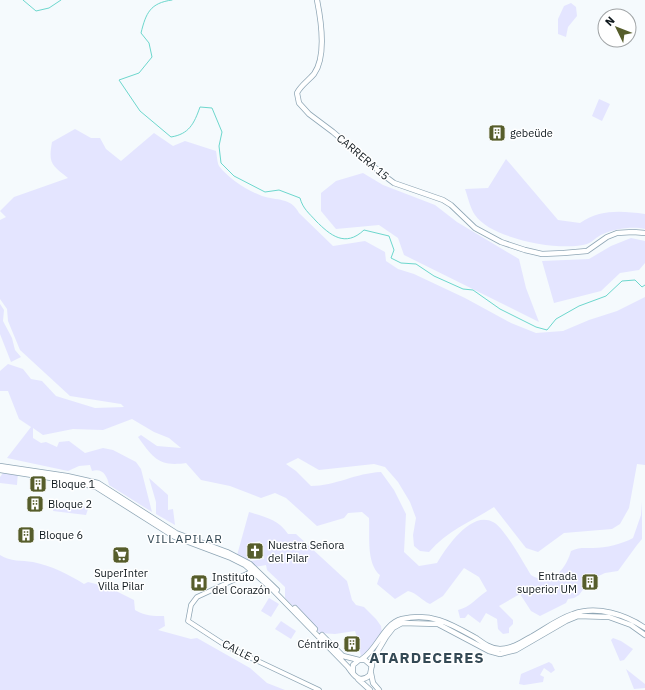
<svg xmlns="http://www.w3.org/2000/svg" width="645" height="690" font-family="'IBM Plex Sans',sans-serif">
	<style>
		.green { fill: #e4e5ff; fill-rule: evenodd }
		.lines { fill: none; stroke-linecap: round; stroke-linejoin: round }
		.stream { stroke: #6dd7cd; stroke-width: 1 }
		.tertiary-casing { stroke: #8fa6b5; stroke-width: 5.5 }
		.secondary-casing { stroke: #8fa6b5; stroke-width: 6 }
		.tertiary { stroke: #fff; stroke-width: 4 }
		.secondary { stroke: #fff; stroke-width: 4.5 }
		.labels { text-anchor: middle; stroke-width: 3; stroke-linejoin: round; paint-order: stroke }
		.poi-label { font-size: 11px; fill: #10191e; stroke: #fff; text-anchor: start }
		.street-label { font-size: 11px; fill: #10191e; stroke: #fff }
		.neighbourhood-label { font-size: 12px; letter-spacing: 1px; fill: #344955; stroke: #fff }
		.district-label { font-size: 15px; font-weight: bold; letter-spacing: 1px; fill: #344955; stroke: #fff }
	</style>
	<rect width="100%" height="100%" fill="#f5fafd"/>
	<path class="green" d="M571,3L576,7L577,16L568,27L566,37L558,34V19L564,6Z
		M599,99L610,104L602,121L592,116Z
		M75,129L91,138H100L106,149L121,161L154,133L173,146L185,141L216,151C217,155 217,162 219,166C228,178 248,191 262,196C277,201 291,197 299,213L333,246L365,241L385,252L386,261L398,269L414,274L465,298L511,323L536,333L563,331L589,320L617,311L645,297V465L637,464L629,508L620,524L612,529L564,533L538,552L526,548L494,507C472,521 447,531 429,552L420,551L414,546L413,535L416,518L410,502L398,482L385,467L374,464L319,470L298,458L286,464L296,471L311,486C335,486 356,473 381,472L394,490L406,514L404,552L419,566L437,563C446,548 471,510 493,522C504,527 524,564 531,575C551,588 566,569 571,551C579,547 584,548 593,548C606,548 622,544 633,538L641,515L642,502V539L637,545L618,571L605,573L590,580L579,595L574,598L568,599L566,603L540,616L531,611L520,594L499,606L513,620V624L509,628V633L503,634L498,629L497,619L486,613L480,623L468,614L465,618H460L458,610C471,607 476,598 487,591L479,577L464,568L443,596L430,604C421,600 417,593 408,591L395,599L377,584L380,575C366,563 370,536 369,518L362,512L348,513L344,518L317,526L286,498L275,493L261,498L230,486L201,480L186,463C159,467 153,458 138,437L141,435L157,446L181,448L169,438L154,432L132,419L103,430L73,429L43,435L33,428V438L41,443L46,442L57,447L59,442L69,441L85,453L103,448L113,450L136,462L141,469L152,512L109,485C107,476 103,468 92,471L90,465L79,466L68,471L7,458L31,427L19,419L8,391H0V371L8,364L23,369L31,379L42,381L56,396L95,408L124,407L121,404L70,396L20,350L8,321L7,309L0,299V220L6,217L0,211L14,197L68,178C52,165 48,164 52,142Z
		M506,159L558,220L580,223C601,209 621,211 645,214V229C633,226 614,229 603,234C597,236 593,242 587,244C561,252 491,239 475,215C470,208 468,197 465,189L488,188Z
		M363,173L383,185L435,205L457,222L519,259L526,288L539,322L404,255L398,238L379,225L336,229L321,211V193L336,181Z
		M631,238L645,241V263L639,270L620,273L601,291L554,303L542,261L589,259L611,246Z
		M0,304L4,310L3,321L12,338L15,350L21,357L11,362L0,334Z
		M5,470L18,471L17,485L0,483V477Z
		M149,478L168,495V510L173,509L175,525L156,514V502Z
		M56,501L83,506L88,509L86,515L53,511Z
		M249,512C265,517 279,520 288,534H296L347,581L352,600L356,605L364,607L376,619L381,626L382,633L370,652L361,658L359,643L355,631L335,634L320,633L285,598V587L267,570L266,565L255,567L236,559ZM260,541L264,559L250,561L247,544Z
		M0,555C11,562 21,560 33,562C52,566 68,574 84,584L88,582L108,587L134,600L135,610C145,616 153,616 164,616L165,626L158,630L191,639L197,638L250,668L267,683L285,690H0Z
		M269,598L279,604L271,617L261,611Z
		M281,621L296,631L291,639L275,629Z
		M613,638L621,641L633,649L624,660L620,661L611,640Z
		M549,662L552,664L555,670L551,673L544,668L540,675L544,677L543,682L524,685L519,684L521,674Z
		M626,669L645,684V688L634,689Z"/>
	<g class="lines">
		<path class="stream" d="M23,0L36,11L49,8L61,0
			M172,0C150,3 146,13 141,33L149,43L152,57L139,73L119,80L140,111L171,137C189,134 194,124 200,107L212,108L222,132L219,146L221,163L234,176L265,192L279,190L300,198C303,209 309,213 316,221C330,235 345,248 364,230L389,236L394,250L391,258L401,263L416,264L434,276L463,289L473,290L500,309L536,327L547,330L556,319L579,306L606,296L622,281L635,280L642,287L645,285"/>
		<g class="tertiary-casing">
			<path id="tertiary" d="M253,571L197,597L191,605L188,621L228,647L319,690"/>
		</g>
		<g class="secondary-casing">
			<path id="secondary" d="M317,0C321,20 327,56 314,74C308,81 301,85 297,93L299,103L309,114L333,132L386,177L394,183L443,200L451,205L475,228L501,242L525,250L542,254L564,253L587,251L607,237L617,233L633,232L645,233
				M0,466L67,476L98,483L176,533L227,552L250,564L277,590
				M0,470L70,481L96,487L175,537L231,558L245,565L272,589L348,667C354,676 360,684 370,675L373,659L386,637L393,628L402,623L438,624L489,651L500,654L516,650L566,621L578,616L609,617L631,625L645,635
				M295,608L315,629
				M322,635L343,656L359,660
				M362,659C378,649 383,624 402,619C432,612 451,624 476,638C483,643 491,649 500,649C512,649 521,642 531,637C545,629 558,619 573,614C597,605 626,615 645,628
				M353,673V665L359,660H365L372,666
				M371,673L373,683L379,690
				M358,679L370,690"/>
		</g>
		<use href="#tertiary" class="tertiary"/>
		<use href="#secondary" class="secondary"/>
	</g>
	<defs>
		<g id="building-square" transform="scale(0.9)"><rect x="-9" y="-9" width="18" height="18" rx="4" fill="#565d2b" stroke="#fff"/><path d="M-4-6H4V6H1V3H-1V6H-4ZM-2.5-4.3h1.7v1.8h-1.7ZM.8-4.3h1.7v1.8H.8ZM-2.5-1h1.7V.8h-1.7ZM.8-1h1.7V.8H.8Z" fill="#fff"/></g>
		<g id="church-square" transform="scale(0.9)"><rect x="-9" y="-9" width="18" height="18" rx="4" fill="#565d2b" stroke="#fff"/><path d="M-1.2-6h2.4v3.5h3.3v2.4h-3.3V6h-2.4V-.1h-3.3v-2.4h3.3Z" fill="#fff"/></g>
		<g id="supermarket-square" transform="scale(0.9)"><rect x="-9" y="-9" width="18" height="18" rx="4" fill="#565d2b" stroke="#fff"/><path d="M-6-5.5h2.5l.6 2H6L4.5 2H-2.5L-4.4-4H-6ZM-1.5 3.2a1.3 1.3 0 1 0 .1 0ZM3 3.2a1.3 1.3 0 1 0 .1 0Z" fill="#fff"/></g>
		<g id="hospital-square" transform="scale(0.9)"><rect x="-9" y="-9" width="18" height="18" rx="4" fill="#565d2b" stroke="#fff"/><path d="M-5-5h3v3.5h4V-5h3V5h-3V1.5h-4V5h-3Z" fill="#fff"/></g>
	</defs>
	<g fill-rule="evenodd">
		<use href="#building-square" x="497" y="133"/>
		<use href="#building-square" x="38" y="484"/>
		<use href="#building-square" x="35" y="504"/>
		<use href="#building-square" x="26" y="535"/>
		<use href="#church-square" x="255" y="551"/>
		<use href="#supermarket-square" x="121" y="555"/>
		<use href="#building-square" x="590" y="582"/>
		<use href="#hospital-square" x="199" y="583"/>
		<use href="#building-square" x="352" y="644"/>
	</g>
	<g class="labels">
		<g class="poi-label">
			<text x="510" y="137">gebeüde</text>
			<text x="51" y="488">Bloque 1</text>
			<text x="48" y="508">Bloque 2</text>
			<text x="39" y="539">Bloque 6</text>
			<text x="268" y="549">Nuestra Señora<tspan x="268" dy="13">del Pilar</tspan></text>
			<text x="121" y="577" text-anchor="middle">SuperInter<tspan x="121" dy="13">Villa Pilar</tspan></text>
			<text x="577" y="580" text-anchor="end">Entrada<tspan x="577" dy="13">superior UM</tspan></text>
			<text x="212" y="581">Instituto<tspan x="212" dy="13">del Corazón</tspan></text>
			<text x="339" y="648" text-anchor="end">Céntriko</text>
		</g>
		<g class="street-label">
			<text transform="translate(363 157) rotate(40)" y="4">CARRERA 15</text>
			<text transform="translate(241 652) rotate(27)" y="4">CALLE 9</text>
		</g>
		<g class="neighbourhood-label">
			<text x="185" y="543">VILLAPILAR</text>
		</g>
		<g class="district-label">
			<text x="427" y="663">ATARDECERES</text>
		</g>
	</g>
	<g transform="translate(617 28) rotate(313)"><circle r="19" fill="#ffffff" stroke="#9fa3a5"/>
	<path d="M0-3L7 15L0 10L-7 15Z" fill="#565d2b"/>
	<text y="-6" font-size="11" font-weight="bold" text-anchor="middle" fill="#10191e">N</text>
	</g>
</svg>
